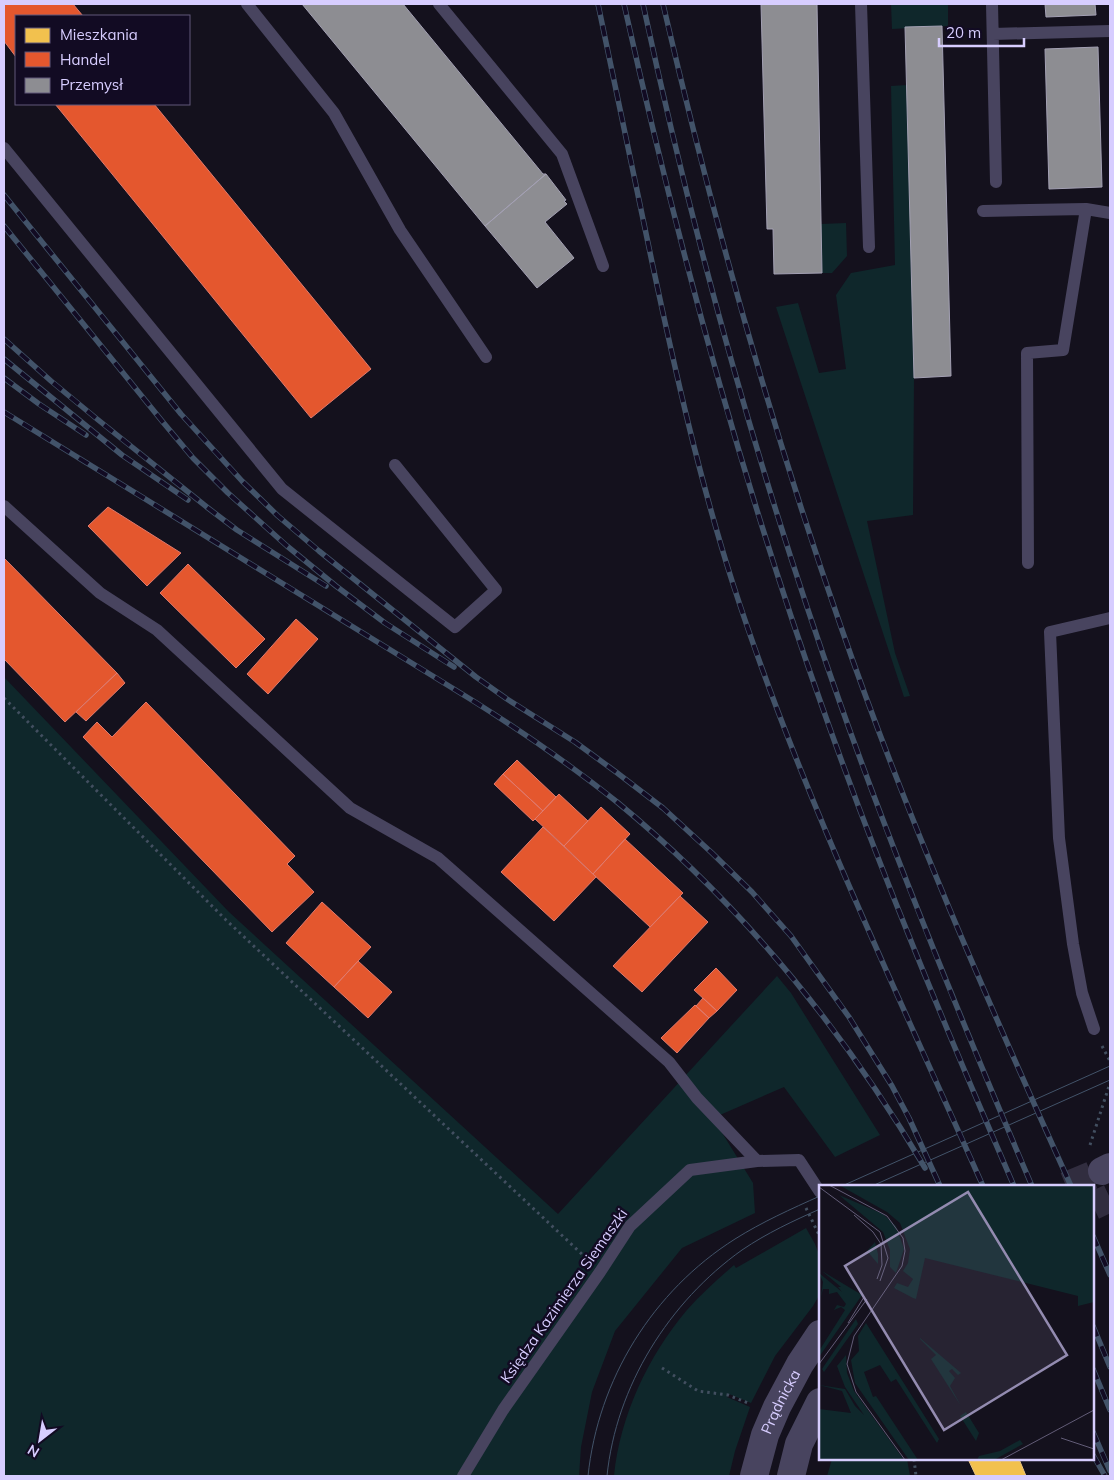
<svg xmlns="http://www.w3.org/2000/svg" width="1114" height="1480" font-family="Mulish,sans-serif">
	<style>
		.green { fill: #0f272b }
		.homes { fill: #f2c14e; stroke: #eac583 }
		.shops { fill: #e4572e; stroke: #e07a6d }
		.industry { fill: #8d8d92; stroke: #a3a0b3 }
		.lines { fill: none; stroke-linecap: round; stroke-linejoin: round }
		.tertiary-tunnel { stroke: #312d3f; stroke-width: 28; stroke-dasharray: 28 14; stroke-linecap: butt }
		.path { stroke: #424f60; stroke-width: 3; stroke-dasharray: 2.5 4; stroke-linecap: butt }
		.service { stroke: #48445f; stroke-width: 12 }
		.tertiary { stroke: #48445f; stroke-width: 28 }
		.tram { stroke: #425369; stroke-width: 1 }
		.rail-casing { stroke: #425369; stroke-width: 5.5 }
		.rail { stroke: #120b23; stroke-width: 4; stroke-dasharray: 11; stroke-linecap: butt }
		.labels { text-anchor: middle; stroke-width: 5; stroke-linejoin: round; paint-order: stroke }
		.street-label { font-size: 15px; fill: #d7cdff; stroke: #120b23 }
		.inset-road { fill: none; stroke: #625c77; stroke-width: 1 }
		.view { fill: #938bb0; fill-opacity: 0.15; stroke: #938bb0; stroke-width: 2.5 }
		.inset-edge { fill: none; stroke: #d7cdff; stroke-width: 2.5 }
	</style>
	<rect width="100%" height="100%" fill="#14111d"/>
	<path class="green" d="M891,4H948V26L892,29Z
		M907,85L914,378L913,515L867,521L895,653L910,696L904,697L776,307L798,303L819,373L846,369L836,295L851,273L895,265L891,86Z
		M846,223L847,256L832,273H822L821,224Z
		M4,677L229,912L558,1214L777,976L791,993L880,1135L835,1157L784,1087L713,1118L753,1183L755,1213L682,1248L615,1331L592,1392L581,1447L579,1476H4Z
		M806,1228L815,1244L820,1257V1294L813,1306L775,1356L751,1403L729,1394L727,1397L750,1407L735,1451L729,1476H614C620,1416 648,1356 687,1310C701,1294 718,1279 734,1265L736,1268Z
		M832,1459H907L910,1476H827Z"/>
	<path class="homes" d="M968,1459H1019L1026,1476H976Z"/>
	<path class="shops" d="M4,4H73L83,16H16V57L4,41Z
		M55,104H154L371,369L311,418Z
		M108,507L181,553L147,586L88,526Z
		M4,558L117,673L65,722L4,659Z
		M188,564L265,639L236,668L160,593Z
		M296,619L318,639L268,694L247,674Z
		M117,673L125,683L86,721L76,712Z
		M146,702L295,856L287,864L314,892L272,932L83,737L97,722L112,737Z
		M517,760L556,797L543,811L503,774Z
		M503,774L543,811L533,821L494,784Z
		M559,794L588,821L564,846L535,819Z
		M601,807L630,834L593,874L564,846Z
		M543,827L596,877L554,921L501,872Z
		M625,839L683,893L650,927L593,874Z
		M680,896L708,922L642,992L613,966Z
		M322,902L371,947L334,987L286,943Z
		M358,961L392,992L368,1018L334,987Z
		M716,968L737,990L717,1011L694,990Z
		M703,998L717,1011L709,1018L696,1006Z
		M695,1005L709,1018L677,1053L661,1038Z"/>
	<path class="industry" d="M302,4H403L543,174H546L485,226Z
		M761,4H817L822,273L774,274L773,229H767Z
		M1045,4H1095L1096,15L1046,17Z
		M942,26L951,376L914,378L905,27Z
		M1098,47L1102,187L1049,189L1045,49Z
		M546,174L566,200L564,201L567,204L545,222L574,258L537,288L485,226Z"/>
	<g class="lines">
		<path class="tertiary-tunnel" d="M1066,1186L1102,1171
			M1093,1206L1110,1198"/>
		<path class="path" d="M4,698L225,919L585,1257
			M1102,1046L1110,1061
			M1090,1145L1110,1083
			M806,1208L820,1237
			M662,1368L698,1391L728,1395L748,1403
			M914,1459L916,1476"/>
		<path class="service" d="M247,4L334,113L400,230L486,357
			M439,4L562,154L603,266
			M861,4L869,247
			M992,4L996,182
			M993,34L1110,31
			M4,148L282,489L455,627L496,590L395,465
			M983,211L1086,209L1110,213
			M4,506L100,593L157,630L350,808L438,858L669,1062L697,1098L757,1161
			M1028,563L1027,353L1063,350L1086,209
			M1094,1029L1082,993L1073,944L1059,838L1050,632L1110,618
			M463,1476L503,1410L600,1272L630,1226L690,1170L757,1161L799,1160L820,1192"/>
		<g class="tertiary">
			<path d="M1102,1171L1110,1167"/>
			<path id="s1" d="M754,1476L765,1435L777,1407L800,1364L820,1334"/>
			<path d="M791,1476L799,1444L820,1402"/>
		</g>
		<path class="tram" d="M842,1186L1110,1066
			M872,1186L1110,1080
			M588,1476C598,1379 653,1291 735,1239C762,1222 791,1209 820,1196
			M607,1476C616,1386 669,1302 742,1250C767,1233 793,1221 820,1209"/>
		<g class="rail-casing">
			<path id="rail" d="M598,4C616,90 634,176 652,262C675,370 699,478 733,584C800,791 895,988 983,1186
				M624,4C677,242 741,479 823,709C880,871 946,1029 1014,1186
				M643,4C694,241 759,474 840,703C898,867 964,1027 1032,1186
				M663,4C712,215 770,423 841,627C907,818 988,1002 1071,1186
				M4,195L181,414L242,481L278,516L319,551L476,677L507,699L575,742L616,772L663,808L712,853L752,892L791,936L849,1017L892,1086L909,1118L940,1186
				M4,226L162,421L193,458L228,493L287,546L336,586L385,623L454,667
				M4,339L51,381L97,419L208,508L237,530L326,586
				M4,359L122,455L188,500
				M4,378L39,404L86,435
				M4,412L475,702C524,733 572,766 617,802C741,904 843,1029 925,1168
				M1093,1236L1110,1275
				M1093,1326L1110,1367
				M1093,1369L1110,1410
				M1093,1432L1110,1471
				M1093,1455L1105,1476"/>
		</g>
		<use href="#rail" class="rail"/>
	</g>
	<g class="labels">
		<g class="street-label">
			<text transform="translate(564 1296) rotate(-55)" y="5">Księdza Kazimierza Siemaszki</text>
			<text dy="5" stroke="none"><textPath href="#s1" startOffset="79">Prądnicka</textPath></text>
		</g>
	</g>
	<g transform="translate(819 1185)">
		<rect width="275" height="275" fill="#14111d"/>
		<path d="M20,0H275V117L259,121V111L106,73L97,114L94,113L75,103L78,98L89,102L94,94L84,86L89,78L91,64L81,38L68,27ZM20,10L64,29L77,41L85,64L77,88L71,82V65L64,47ZM56,57L59,69V79L48,66ZM3,86L43,110L0,172V166L26,125L22,122L15,125L18,120L25,122L27,119L18,107L10,109V104H4L2,112L4,97L0,88L23,107L19,102H22ZM37,134L39,139L5,187L3,184ZM47,138L120,254L118,258L77,194L72,197L61,180L45,187L54,212L57,211L99,275H90L36,198L32,175L40,166L39,151ZM101,154V153L142,188L139,190L133,184L130,186L136,193L131,201L142,221L112,174L117,170ZM27,170L28,188L35,206L85,275H0V224L32,228L23,206L0,200L26,204L36,221L45,230L26,202L18,181ZM147,227L160,248L157,256L141,231ZM201,255L204,259L175,275H158L160,271L181,266Z" fill="#0f272b"/>
		<path class="inset-road" d="M10,0L68,31L84,53L86,66L83,81L35,151L28,179L37,207L86,275M0,2L61,47L69,73L61,96M35,30L54,47L62,59L63,80L58,94M29,138L45,112M0,179L48,114M242,253L275,264M182,275L275,225"/>
		<path class="view" d="M149,7L248,170L125,245L26,81Z"/>
		<rect width="275" height="275" class="inset-edge"/>
	</g>
	<rect width="1114" height="1480" fill="none" stroke="#d7cdff" stroke-width="10"/>
	<rect x="15" y="15" width="175" height="90" fill="#120b23" stroke="#61597b"/>
	<rect x="25" y="28" width="25" height="15" fill="#f2c14e" stroke="#61597b"/>
	<text x="60" y="40" font-size="15" fill="#d7cdff">Mieszkania</text>
	<rect x="25" y="52" width="25" height="15" fill="#e4572e" stroke="#61597b"/>
	<text x="60" y="65" font-size="15" fill="#d7cdff">Handel</text>
	<rect x="25" y="78" width="25" height="15" fill="#8d8d92" stroke="#61597b"/>
	<text x="60" y="90" font-size="15" fill="#d7cdff">Przemysł</text>
	<g transform="translate(40 1440) rotate(211)" stroke="#120b23" stroke-width="4" paint-order="stroke">
	<path d="M0-4L9 19L0 12L-9 19Z" fill="#d7cdff"/>
	<text y="-8" font-size="14" font-weight="bold" text-anchor="middle" fill="#d7cdff">N</text>
	</g>
	<path d="M939 38v8h85v-8" fill="none" stroke="#d7cdff" stroke-width="2.5"/>
	<text x="946" y="38" font-size="15" fill="#d7cdff" stroke="#120b23" stroke-width="4" paint-order="stroke">20 m</text>
</svg>
